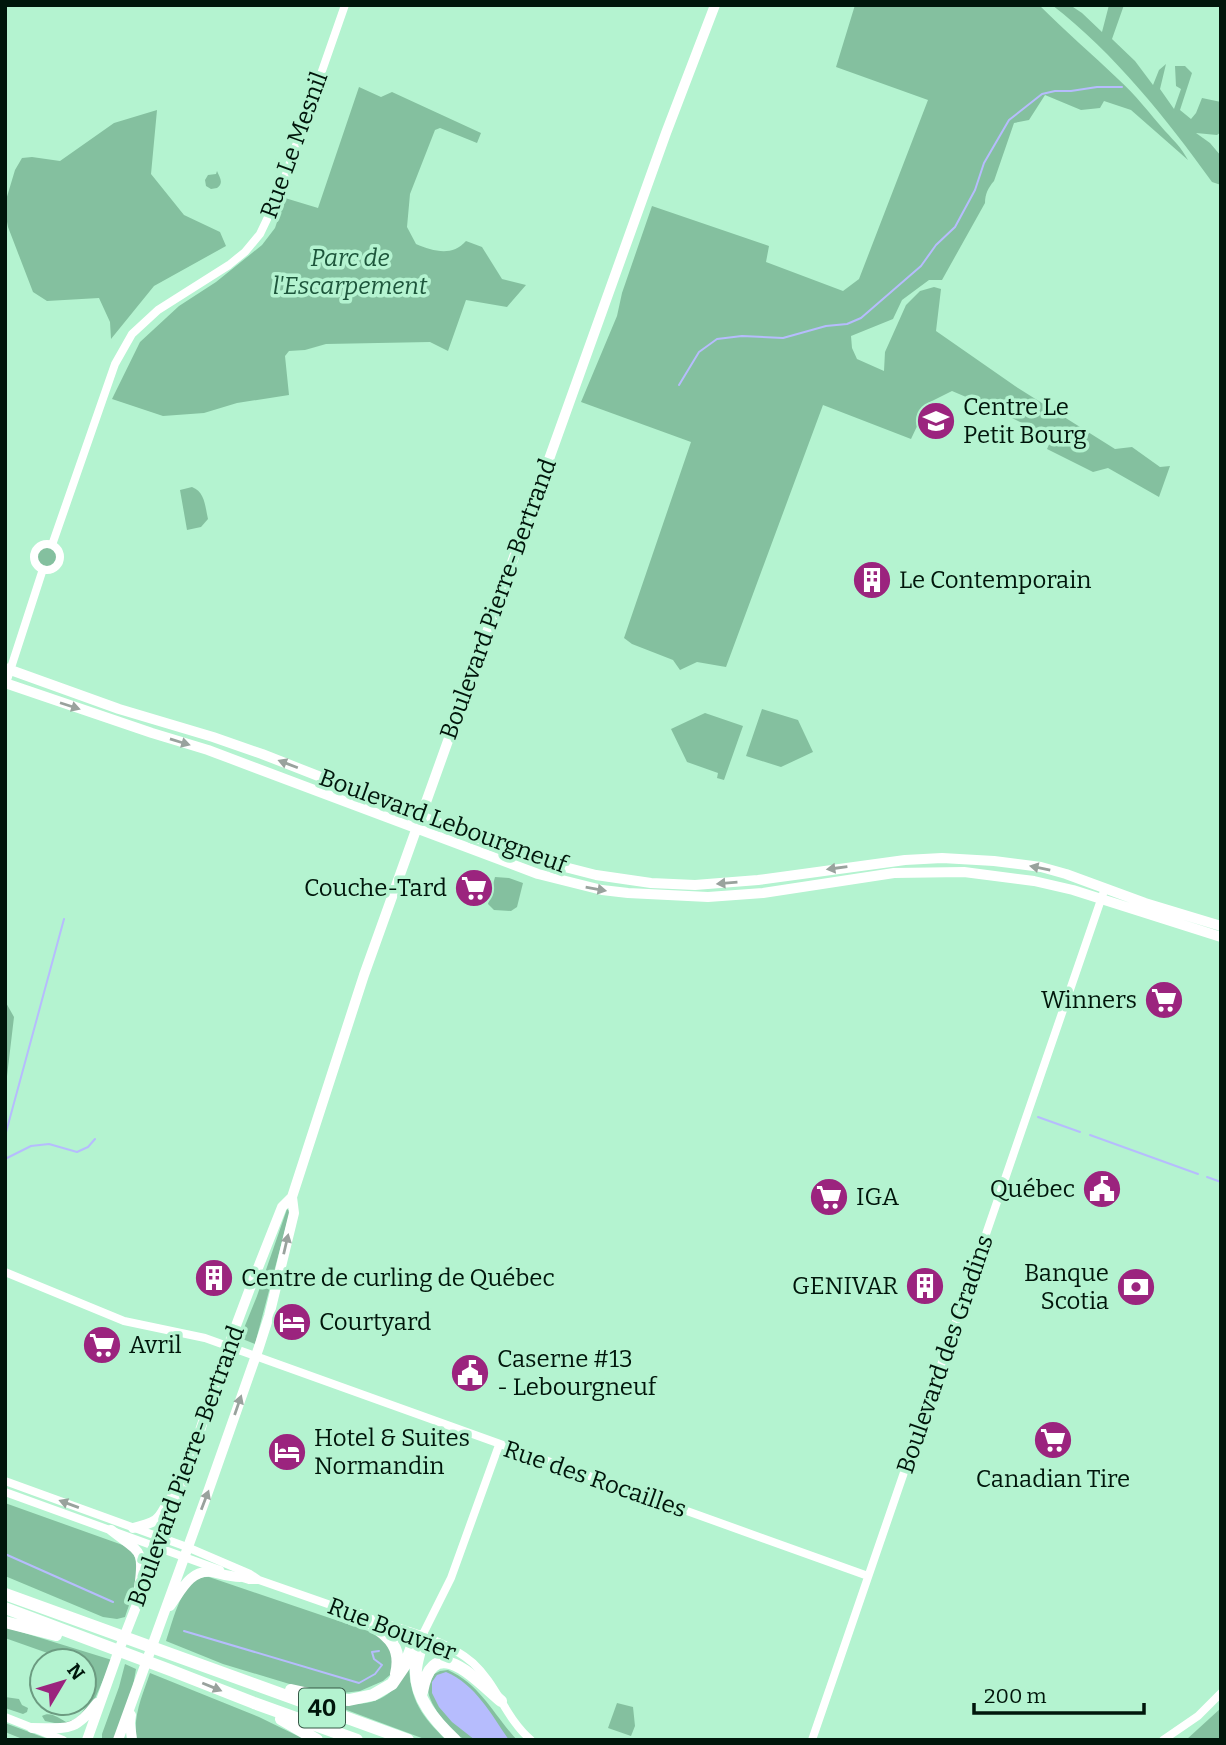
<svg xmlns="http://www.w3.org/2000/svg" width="1226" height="1745" font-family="Bitter,serif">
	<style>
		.green { fill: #84c09f }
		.water { fill: #b6bcfd }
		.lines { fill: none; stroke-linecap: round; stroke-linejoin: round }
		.stream { stroke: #b6bcfd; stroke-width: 2 }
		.minor { stroke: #fff; stroke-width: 8 }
		.major { stroke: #fff; stroke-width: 10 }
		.highway { stroke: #fff; stroke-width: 12 }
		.oneway { fill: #99a29d }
		.labels { text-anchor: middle; stroke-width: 7; stroke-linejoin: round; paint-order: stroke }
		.shield { fill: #b4f3d0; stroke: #365846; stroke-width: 2 }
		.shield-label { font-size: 23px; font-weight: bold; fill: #00160b }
		.street-label { font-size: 24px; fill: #00160b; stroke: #b4f3d0 }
		.park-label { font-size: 24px; font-style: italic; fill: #1d553b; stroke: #b4f3d0 }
		.poi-label { font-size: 24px; fill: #00160b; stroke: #b4f3d0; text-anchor: start }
	</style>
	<rect width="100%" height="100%" fill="#b4f3d0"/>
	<path class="green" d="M855,5H1039C1065,31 1092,54 1118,79C1136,95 1150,114 1165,131C1176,143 1180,146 1188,160L1131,110L1104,101L1100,108L1081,110L1045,95L1029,120L1014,123L994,181C988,188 985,194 985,203L942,280H929L902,300L893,319L851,336L852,348L857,359L884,371L885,352L906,305L920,291L934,287L941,289L936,331L1015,386L1115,449L1132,447L1160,467L1170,466L1159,497L1108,468L1093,472L1047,449L1052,438L992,408L952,391L928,403L911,439L823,405L726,667L697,662L680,670L673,660L632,644L624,638L691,442L581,402L617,316L622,293L652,206L769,246L766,262L843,291L859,279L928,100L836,67Z
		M1052,5H1070L1082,13L1102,32L1109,5H1124L1112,39L1135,61L1153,85L1159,70L1166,64L1160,89L1174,109L1181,89L1176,86L1175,66H1185L1192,73L1180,110L1191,119L1196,113L1202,98L1221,102V132L1217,135L1196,133L1210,143L1221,156V185L1212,182C1166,118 1115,54 1052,5Z
		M359,87L381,97L392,92L481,133L477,143L440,128L435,130L410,194L407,227L416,244C433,251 452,257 466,241L482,247L502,279L526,285L507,307L466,300L448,351L430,342L326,344L305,350L289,351L285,356L289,395L237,403L204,413L163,416L112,399L140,342L179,306L216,282L262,245L275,228L285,198L318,208Z
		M157,110L151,174L184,215L220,232L226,246L154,286L111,339L110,322L99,298L47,301L33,292L8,227L5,211L6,200L15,170L22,158L32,157L60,161L114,123Z
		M217,171C220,178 224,183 217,188L211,189L206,186L205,180L208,175L216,174Z
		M192,487C205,492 205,506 208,519L201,527L187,530L180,490Z
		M34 557a13 13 0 1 1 26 0a13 13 0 1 1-26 0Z
		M762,709L798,720L813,752L781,767L746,756Z
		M705,713L743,726L724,780L717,778L718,773L687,762L671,729Z
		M495,877L509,878L523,883L517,907L511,911L494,910L488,904Z
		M5,1001L14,1017L5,1093Z
		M287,1209L290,1211L255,1344L240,1338L257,1296Z
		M5,1503L131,1548C144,1572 133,1593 125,1617L117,1619L103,1617L5,1576Z
		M209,1577L368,1631L383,1640L391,1650L394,1658L391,1674L383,1681L360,1691L326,1695L223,1664L166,1641C172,1624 180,1587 198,1579C201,1577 206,1577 209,1577Z
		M5,1627L112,1660L89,1712L69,1726L45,1721L42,1716C50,1711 59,1718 66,1722C84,1719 89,1700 95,1685L93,1682L84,1677V1661H70L5,1638Z
		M125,1664L136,1669L133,1686L114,1740H102V1734L119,1687Z
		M409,1665C410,1701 422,1716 446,1740H427L328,1703C369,1706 390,1705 409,1665Z
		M448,1670C481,1685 493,1714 517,1740C503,1740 480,1742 467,1740C453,1737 428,1704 428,1689C429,1685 432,1678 434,1674L440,1671Z
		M150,1673L259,1717L306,1740H137C132,1717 143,1694 150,1673Z
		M5,1697L19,1699L22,1705L28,1708L27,1712L23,1714L5,1708Z
		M617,1703L633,1707L635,1726L631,1736L608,1728Z
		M1221,1708V1740H1186Z
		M5,1723L45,1738V1740H25L5,1732Z"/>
	<path class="water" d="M446,1672C476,1685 491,1714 509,1740H475L452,1722L439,1707L432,1693V1682L437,1675Z"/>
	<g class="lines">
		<path class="stream" d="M679,385L699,352L717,339L742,336L783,338L826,326L847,324L861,318L921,266L936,245L955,227L975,190L984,163L1009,120L1042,94L1055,91H1071L1097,87H1122
			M1038,1117L1080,1132
			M1090,1135L1198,1174
			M5,1136L64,919
			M5,1159L31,1146L49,1144L77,1152L88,1147L95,1139
			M1207,1177L1221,1182
			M5,1554L113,1602
			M184,1631L359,1683L375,1674L382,1665L374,1659L372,1652L379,1651"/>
		<path class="minor" d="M34 557a13 13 0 1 1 26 0a13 13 0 1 1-26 0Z
			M52,545L115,364L132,334L158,310L229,265L245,252L260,234L279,194L345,5
			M6,683L43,569
			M5,1272L124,1321L205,1338L868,1576
			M5,1481L187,1547L250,1574L259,1580
			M5,1492L220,1570
			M236,1576L249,1580H259C294,1592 330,1605 365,1617C399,1628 446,1639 473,1663C497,1685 506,1719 531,1740
			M422,1636L451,1578L499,1445
			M5,1717L63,1740
			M812,1740L1105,888
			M1163,1740L1198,1716L1221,1693"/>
		<path class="major" d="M5,668L119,709L213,737L262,754L505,849L553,864L596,875L651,883L695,885L758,880L905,860L942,858L994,861L1041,867L1066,874L1145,903L1221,926
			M5,683L152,733L208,750L538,874L602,890L628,893L708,897L763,893L894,873L964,872L1034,881L1073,890L1221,937
			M133,1528C168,1520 156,1515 175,1493
			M111,1530C140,1553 145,1548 139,1588
			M170,1606C181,1591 190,1569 212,1572C221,1574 231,1577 240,1577
			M131,1715L130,1723L132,1740
			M32,1728C67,1728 74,1733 97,1703
			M87,1740L119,1650L169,1523L228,1347L252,1283L282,1207L292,1197
			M118,1740L209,1489L259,1347L269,1316L294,1213L292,1197L364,975L666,133L715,5"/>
		<path class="highway" d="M5,1594L408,1740
			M5,1608L170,1670L254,1703L357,1740
			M360,1615C381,1633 404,1641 396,1674
			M5,1622L56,1635
			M422,1636C422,1648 417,1658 416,1669C414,1698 436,1722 455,1740
			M291,1690L332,1699L349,1700L373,1695L392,1684L405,1665L413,1644L422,1636
			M422,1692C433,1630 477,1681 501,1701
			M281,1719L317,1740"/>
	</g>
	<defs><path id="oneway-solid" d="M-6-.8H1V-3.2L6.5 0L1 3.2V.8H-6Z" transform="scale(1.75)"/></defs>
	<g class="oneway">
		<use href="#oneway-solid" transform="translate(70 706) rotate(18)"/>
		<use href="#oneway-solid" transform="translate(180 742) rotate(17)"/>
		<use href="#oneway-solid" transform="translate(288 764) rotate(-159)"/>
		<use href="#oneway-solid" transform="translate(837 868) rotate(172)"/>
		<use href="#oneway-solid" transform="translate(1040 868) rotate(-168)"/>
		<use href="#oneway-solid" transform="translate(727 883) rotate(175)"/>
		<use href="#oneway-solid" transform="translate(596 889) rotate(10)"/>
		<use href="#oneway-solid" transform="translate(286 1244) rotate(-77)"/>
		<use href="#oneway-solid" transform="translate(238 1405) rotate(-71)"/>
		<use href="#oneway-solid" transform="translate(205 1500) rotate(-69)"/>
		<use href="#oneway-solid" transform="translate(69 1504) rotate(-160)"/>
		<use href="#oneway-solid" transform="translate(212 1687) rotate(22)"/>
	</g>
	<defs>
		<g id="school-disc" transform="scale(2.0125)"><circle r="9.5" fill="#9b247e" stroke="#b4f3d0"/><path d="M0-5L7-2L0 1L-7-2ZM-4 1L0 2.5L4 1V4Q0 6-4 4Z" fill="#fff"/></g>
		<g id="building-disc" transform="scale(2.0125)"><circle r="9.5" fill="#9b247e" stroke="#b4f3d0"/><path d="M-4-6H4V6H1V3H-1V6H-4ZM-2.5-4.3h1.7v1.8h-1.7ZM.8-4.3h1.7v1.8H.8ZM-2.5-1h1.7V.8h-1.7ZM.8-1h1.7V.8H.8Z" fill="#fff"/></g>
		<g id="supermarket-disc" transform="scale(2.0125)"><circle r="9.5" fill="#9b247e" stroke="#b4f3d0"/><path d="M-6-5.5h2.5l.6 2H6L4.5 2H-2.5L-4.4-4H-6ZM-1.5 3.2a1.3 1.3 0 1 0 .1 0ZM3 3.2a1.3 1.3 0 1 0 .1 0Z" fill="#fff"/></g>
		<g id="civic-disc" transform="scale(2.0125)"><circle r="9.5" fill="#9b247e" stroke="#b4f3d0"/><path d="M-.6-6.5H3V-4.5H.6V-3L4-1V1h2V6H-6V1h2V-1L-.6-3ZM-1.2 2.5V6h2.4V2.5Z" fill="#fff"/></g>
		<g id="bank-disc" transform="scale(2.0125)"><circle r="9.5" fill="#9b247e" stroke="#b4f3d0"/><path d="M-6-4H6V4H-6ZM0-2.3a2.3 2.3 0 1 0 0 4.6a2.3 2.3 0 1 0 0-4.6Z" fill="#fff"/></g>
		<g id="hotel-disc" transform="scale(2.0125)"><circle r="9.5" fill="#9b247e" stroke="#b4f3d0"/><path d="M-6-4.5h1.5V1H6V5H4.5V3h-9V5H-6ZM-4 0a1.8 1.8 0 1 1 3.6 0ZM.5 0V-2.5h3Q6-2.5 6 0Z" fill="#fff"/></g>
	</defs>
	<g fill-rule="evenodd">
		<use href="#school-disc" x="936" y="421"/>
		<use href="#building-disc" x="872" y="580"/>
		<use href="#supermarket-disc" x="474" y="888"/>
		<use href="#supermarket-disc" x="1164" y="1000"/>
		<use href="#civic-disc" x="1102" y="1189"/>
		<use href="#supermarket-disc" x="829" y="1197"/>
		<use href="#building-disc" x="214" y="1278"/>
		<use href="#building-disc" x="925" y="1286"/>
		<use href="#bank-disc" x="1136" y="1287"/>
		<use href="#hotel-disc" x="292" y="1322"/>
		<use href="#supermarket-disc" x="102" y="1345"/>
		<use href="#civic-disc" x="470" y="1373"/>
		<use href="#supermarket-disc" x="1053" y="1440"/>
		<use href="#hotel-disc" x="287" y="1452"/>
	</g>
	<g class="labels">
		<rect class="shield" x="299" y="1688.5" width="46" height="39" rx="5"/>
		<g class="shield-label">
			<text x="322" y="1716">40</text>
		</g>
		<g class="street-label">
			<text transform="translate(294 145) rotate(-70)" y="8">Rue Le Mesnil</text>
			<text transform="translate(498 599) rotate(-70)" y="8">Boulevard Pierre-Bertrand</text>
			<text transform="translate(443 821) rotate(20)" y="8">Boulevard Lebourgneuf</text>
			<text transform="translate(945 1354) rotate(-71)" y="8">Boulevard des Gradins</text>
			<text transform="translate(186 1466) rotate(-70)" y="8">Boulevard Pierre-Bertrand</text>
			<text transform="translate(595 1479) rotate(19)" y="8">Rue des Rocailles</text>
			<text transform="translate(392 1629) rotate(21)" y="8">Rue Bouvier</text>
		</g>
		<g class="park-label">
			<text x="350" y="266">Parc de<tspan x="350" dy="28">l'Escarpement</tspan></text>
		</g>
		<g class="poi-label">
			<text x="963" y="415">Centre Le<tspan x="963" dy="28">Petit Bourg</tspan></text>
			<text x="899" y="588">Le Contemporain</text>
			<text x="447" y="896" text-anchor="end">Couche-Tard</text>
			<text x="1137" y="1008" text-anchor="end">Winners</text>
			<text x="1075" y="1197" text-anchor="end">Québec</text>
			<text x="856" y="1205">IGA</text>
			<text x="1109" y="1281" text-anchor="end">Banque<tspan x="1109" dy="28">Scotia</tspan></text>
			<text x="241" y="1286">Centre de curling de Québec</text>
			<text x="898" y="1294" text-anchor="end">GENIVAR</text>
			<text x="319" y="1330">Courtyard</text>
			<text x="129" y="1353">Avril</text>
			<text x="497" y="1367">Caserne #13<tspan x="497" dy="28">- Lebourgneuf</tspan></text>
			<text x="314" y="1446">Hotel &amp; Suites<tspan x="314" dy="28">Normandin</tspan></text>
			<text x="1053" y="1487" text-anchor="middle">Canadian Tire</text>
		</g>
	</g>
	<rect width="1226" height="1745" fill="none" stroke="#00160b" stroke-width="14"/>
	<g transform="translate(63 1682) rotate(52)"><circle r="33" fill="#b4f3d0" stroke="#6c9b81" stroke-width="2"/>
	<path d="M0-5L12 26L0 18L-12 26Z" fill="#9b247e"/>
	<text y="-10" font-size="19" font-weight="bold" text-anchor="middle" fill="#00160b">N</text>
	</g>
	<path d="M974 1703v10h170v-10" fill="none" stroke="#00160b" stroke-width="3.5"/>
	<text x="984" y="1703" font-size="21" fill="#00160b" stroke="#b4f3d0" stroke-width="5" paint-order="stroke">200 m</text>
</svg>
